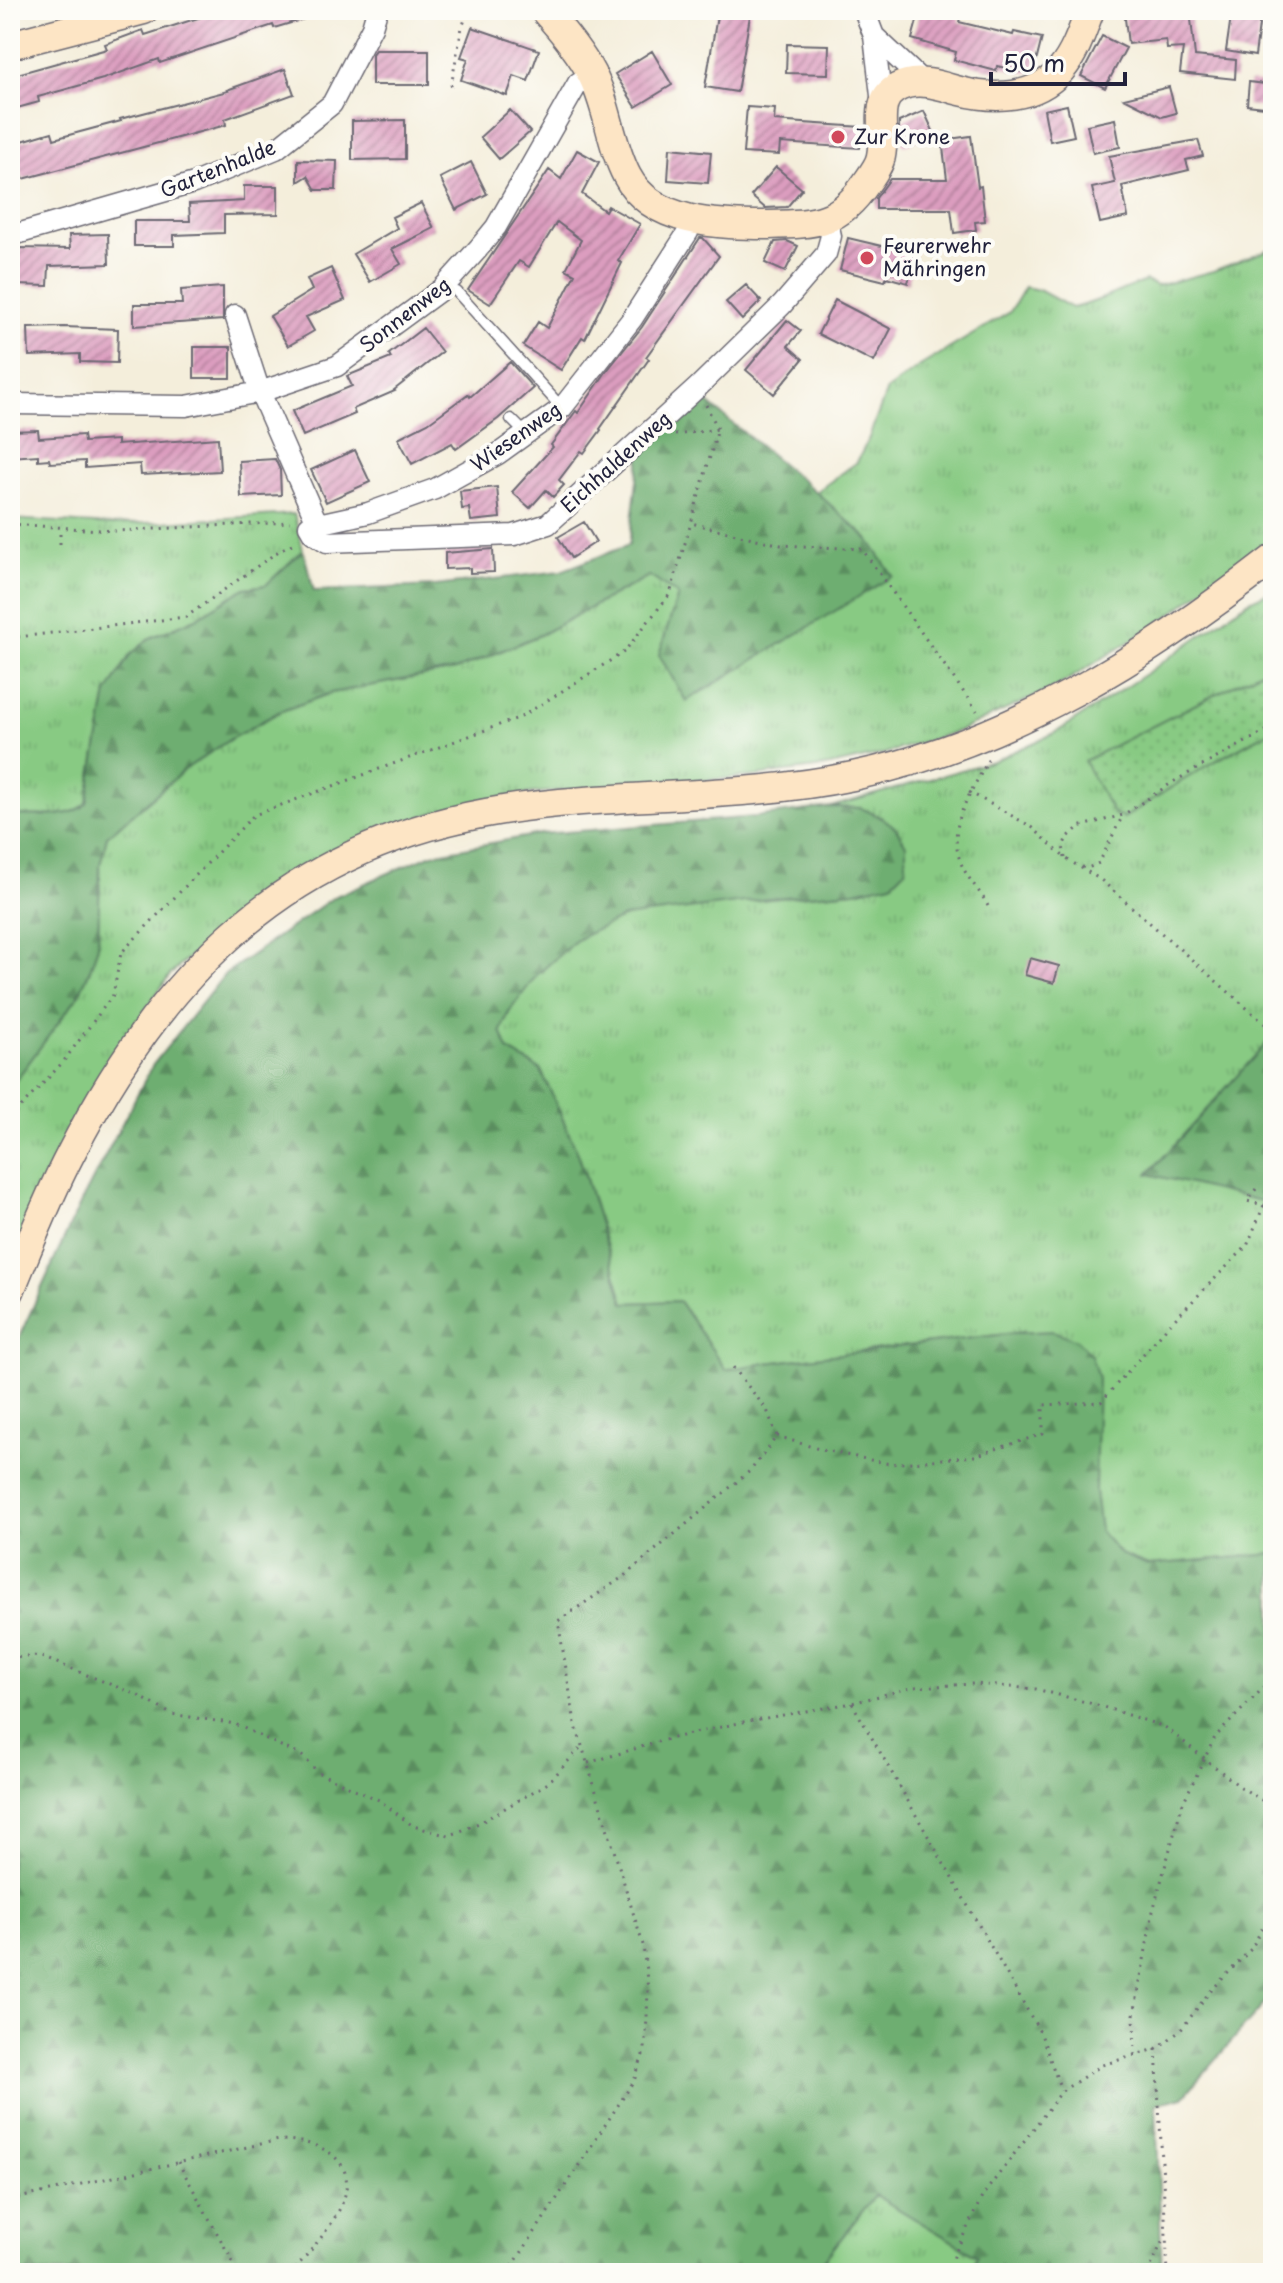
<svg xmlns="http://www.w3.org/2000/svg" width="1283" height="2283" font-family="'Playpen Sans',sans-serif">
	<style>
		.grass { fill: url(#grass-tufts); stroke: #55765f; stroke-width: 2 }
		.forest { fill: url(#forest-firs); stroke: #486856; stroke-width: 2 }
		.garden { fill: url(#garden-dots); stroke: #55765f; stroke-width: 2 }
		.building { fill: url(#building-hatch) }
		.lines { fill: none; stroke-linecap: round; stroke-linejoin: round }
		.lane-casing { stroke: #6c6973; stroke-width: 13 }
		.street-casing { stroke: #6c6973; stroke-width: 23 }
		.secondary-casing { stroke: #6c6973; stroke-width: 31 }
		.path { stroke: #6c6973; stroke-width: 3; stroke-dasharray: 2 6; stroke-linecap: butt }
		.lane { stroke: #fff; stroke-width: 10 }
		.street { stroke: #fff; stroke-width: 20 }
		.secondary { stroke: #fde5c5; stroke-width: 28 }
		.poi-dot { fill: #d1495b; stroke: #fdfcf7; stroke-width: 3 }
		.labels { text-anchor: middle; stroke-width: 8; stroke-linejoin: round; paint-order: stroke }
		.poi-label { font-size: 20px; fill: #22223b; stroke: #fdfcf7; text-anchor: start }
		.street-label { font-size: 20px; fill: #22223b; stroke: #fdfcf7 }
	</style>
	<defs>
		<pattern id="grass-tufts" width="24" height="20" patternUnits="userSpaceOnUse" patternTransform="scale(2)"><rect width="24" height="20" fill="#88ca83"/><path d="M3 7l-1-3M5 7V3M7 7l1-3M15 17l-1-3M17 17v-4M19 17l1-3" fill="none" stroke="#75ad72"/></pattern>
		<pattern id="forest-firs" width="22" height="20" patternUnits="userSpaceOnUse" patternTransform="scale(2)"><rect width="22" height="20" fill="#6eae71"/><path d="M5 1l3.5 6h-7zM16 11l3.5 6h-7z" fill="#5a8d5e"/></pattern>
		<pattern id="garden-dots" width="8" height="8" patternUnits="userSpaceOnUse" patternTransform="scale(2)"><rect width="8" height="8" fill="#88ca83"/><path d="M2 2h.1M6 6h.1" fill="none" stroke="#75ad72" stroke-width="1.8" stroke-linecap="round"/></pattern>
		<pattern id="building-hatch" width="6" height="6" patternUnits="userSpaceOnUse" patternTransform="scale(2)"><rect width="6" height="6" fill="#dc9dbf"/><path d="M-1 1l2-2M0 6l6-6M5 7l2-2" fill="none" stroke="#b2809c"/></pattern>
	</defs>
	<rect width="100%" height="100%" fill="#fdfcf7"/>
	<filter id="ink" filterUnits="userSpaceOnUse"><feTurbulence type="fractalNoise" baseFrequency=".0125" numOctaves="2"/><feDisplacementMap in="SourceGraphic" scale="16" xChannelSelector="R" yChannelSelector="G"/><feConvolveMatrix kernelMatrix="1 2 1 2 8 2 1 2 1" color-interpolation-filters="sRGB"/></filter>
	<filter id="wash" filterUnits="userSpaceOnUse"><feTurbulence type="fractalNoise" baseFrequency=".006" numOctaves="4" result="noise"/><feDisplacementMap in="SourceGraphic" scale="32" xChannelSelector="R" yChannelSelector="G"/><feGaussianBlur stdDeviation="1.8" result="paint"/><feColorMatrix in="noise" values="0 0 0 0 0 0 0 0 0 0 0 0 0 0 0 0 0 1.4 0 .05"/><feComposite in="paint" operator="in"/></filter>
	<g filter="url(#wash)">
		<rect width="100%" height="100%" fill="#f4eedb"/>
		<path class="grass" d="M1273,248V539L1156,625L1056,687L961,730L883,754L830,766L757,776L533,793L468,803L423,816L217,931L170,975L123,1042L10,1266V1088L78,996L89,972L98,946L100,865L107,836L187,768L232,738L279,712L331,693L456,670L542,634L649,575L678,594L659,655L687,701L868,539L816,492L857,462L868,440L887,390L920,366L1010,312L1025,287L1039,290L1072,308C1098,303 1121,289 1146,281L1157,286L1213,271Z
			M294,514L303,550L266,585L245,588L196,618L150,638L107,693L87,803C72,820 32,815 10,815V519L112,525Z
			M1273,590V665L1085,761L1124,818C1172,786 1221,756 1273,730V1554L1148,1565L1120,1554L1100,1532L1095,1491L1091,1355C1065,1328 1050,1331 1014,1333L766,1363L726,1370L679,1301L624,1303L579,1156L541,1070L508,1050L501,1031C520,981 571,934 623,918C642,912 664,912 684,909C741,901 798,896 855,891L861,808L831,807L993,761L1055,733L1153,669L1249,601Z
			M875,2195L977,2256L972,2273H814Z"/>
		<path class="forest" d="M703,399L816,492L868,539L893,576L686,701L659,655L678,595L649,576L542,634L455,670L331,693L279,712L232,738L187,768L107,836L100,865L98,946L89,972L78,996L10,1088V815C32,815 72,820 87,803L107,693L130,655L150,638L196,618L245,588L266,585L303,550L314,591L435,586L561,571L629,545L641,448Z
			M831,807L861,808L883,818L896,828L906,845V869L892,883L855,891L785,897L624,917L577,939L537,975L508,1013L501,1031L508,1050L541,1070L579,1156L624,1303L679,1301L726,1370L766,1363L1014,1333L1053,1331L1077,1340L1091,1355L1098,1378L1095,1491L1100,1531L1120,1554L1148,1565L1273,1554V1994L1183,2097L1156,2104L1162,2273H972L977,2256L875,2195L814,2273H10V1357L80,1204L152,1066L225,974L334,897L432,854L540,834L755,817Z
			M1273,1036V1204L1148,1174Z"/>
		<path class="garden" d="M1273,665V730C1221,756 1172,786 1124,818L1114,815L1084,761Z"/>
		<g id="blocks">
			<path class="building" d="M223,10H320L321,14L274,28L273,25L160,63L159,59L103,79L38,97L39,102L10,110V76L107,49L105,44L143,30L145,35Z
				M718,10H751L737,92L705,87Z
				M920,10H932L960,18L959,22L1013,35L1014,32L1042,38L1034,70L1027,73L997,66L996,71L954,60L956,52L912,39Z
				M1124,10H1190L1195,56L1236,60L1235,79L1180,73L1183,48L1167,49L1166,40L1128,44Z
				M1232,10H1261L1255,56L1226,51Z
				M472,27L539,50L528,81L514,76L507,96L461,80L468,59L461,57Z
				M1102,36L1126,48L1105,88L1081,76Z
				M787,44L829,45L828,74L786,73Z
				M375,50H429V85H372V54Z
				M652,51L672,85L636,107L615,74Z
				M285,69L294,94L225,119L226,125L23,179L12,144L52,132L54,139L121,121L120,119L228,91L227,90Z
				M1249,82L1273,85V108L1247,105Z
				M1169,87L1176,113L1162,117L1124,98Z
				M1067,105L1074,136L1050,141L1044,110Z
				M747,107L775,109L774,121L862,127L860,148L780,143L779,155L743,153Z
				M510,110L530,132L499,159L480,137Z
				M924,111L934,133L904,146L899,136V122Z
				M1115,119L1120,147L1093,153L1087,125Z
				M405,120V159L352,160V121Z
				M971,136L978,187L981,186L985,221L975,222L976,230L954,233L951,209H876V198L890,179H947L942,140Z
				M1198,140L1203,156L1186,160L1189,170L1122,186L1128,217L1100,223L1092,188L1115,183L1109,156Z
				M670,148L711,152L708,183L668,180Z
				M577,150L599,162L582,194L605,211L608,206L640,224L618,261L622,263L585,339L582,337L561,370L523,346L538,322L547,328L575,274L566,269L581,240L557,222L529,267L519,261L490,304L468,290L549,170L561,179Z
				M298,160L337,161L336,190H316L308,176L298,182Z
				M471,162L487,194L456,210L440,178Z
				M776,167L802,189L787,207L765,208L751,196Z
				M244,186H278V214L224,215V233L174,235V246H134V221H190L189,204L244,201Z
				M421,203L434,228L392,249L401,264L370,282L353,254L397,228L392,217Z
				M108,234L109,264L49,266L48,286L15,285L17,248L70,249L69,235Z
				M700,238H703L719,256L646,357L649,359L600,429L601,430L584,453L581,451L559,480L564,485L553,497L546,490L530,508L512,492L553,447L551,445L573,415L576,411L578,413L606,372L642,327Z
				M848,238L890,248L892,241L917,247L908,283L886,277L885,281L840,270Z
				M787,241L798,246L785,272L765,263L775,242Z
				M331,268L345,300L306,317L314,331L288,346L270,316L312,290L307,279Z
				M746,285L761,301L742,320L726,302Z
				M223,287V320L134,326V304H182L181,290Z
				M835,300L891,329L874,362L818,334Z
				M787,320L801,331L788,346L803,359L774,394L746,370Z
				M64,327L118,329L117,363L80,362V354L29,356L28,328Z
				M423,328L442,352L394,390L395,391L353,409L355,414L303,436L292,411L352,386L347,376L391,358L389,354Z
				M194,347H231V378H194Z
				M510,362L533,388L498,419L456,449L452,443L412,464L398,438L428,423L468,394L470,397Z
				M38,430L39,438L83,435L84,442L117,440V445L218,438L220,471L141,475L140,464L85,468V461L50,463L49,459L38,460V455L10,457V431Z
				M355,450L370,482L326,502L311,470Z
				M275,459L280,470L281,495L241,497L239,461Z
				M497,487L500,518L471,521L469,508L462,509L460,491Z
				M584,522L596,542L571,558L558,537Z
				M493,549L494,572L470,573V568L445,569V553Z
				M1030,958L1059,966L1054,983L1025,975Z"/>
		</g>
	</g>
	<g filter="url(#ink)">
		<use href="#blocks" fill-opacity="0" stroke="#6c6973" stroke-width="2"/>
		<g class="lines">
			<g class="lane-casing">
				<path id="lane" d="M457,292L562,408
					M511,419L526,434"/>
			</g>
			<g class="street-casing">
				<path id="street" d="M864,10L874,36L882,104
					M874,36L923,82
					M691,219L688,232L632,319L562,408L498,454L435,489L368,513L309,526L313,533L327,542L514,535L548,524L698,387L782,305L826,254L831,236L827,219
					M10,236L194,183L276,149L332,104L372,27L377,10
					M235,315L260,392L318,525
					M10,404L186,406L260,392L337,366L442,289L478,249L496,227L578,83L592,74"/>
			</g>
			<g class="secondary-casing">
				<path id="secondary" d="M544,10C561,29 579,50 591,73C608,104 610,144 627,176C652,224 721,225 768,225C816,224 839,224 867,182C872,175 880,164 881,156C887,128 869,94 907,84C924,79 944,87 960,91C995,100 1035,99 1061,70C1075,54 1083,29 1090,10
					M10,45L144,10
					M10,1291C29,1246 47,1199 70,1155C164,970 291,843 503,810C619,792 738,800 853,776C1008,744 1150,655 1273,559"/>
			</g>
			<path class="path" d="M451,86L462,27L469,10
				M706,405L718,429L691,523L781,545L862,549L977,711
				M675,435L718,429
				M10,524L115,531L290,522
				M60,544V528
				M10,638L186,617L280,550L296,542
				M969,792L1032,827L1065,858L1101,880L1273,1031
				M1065,858L1063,846L1067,838L1079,827L1123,815L1173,782L1273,727
				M1082,867L1088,868L1099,863L1123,815
				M988,906C980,890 967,879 961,863C945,823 973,792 989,758
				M10,1119L63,1062L113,995L121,953L254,815L521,717L624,652L670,594L691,523
				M1256,1189L1247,1201L1273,1207
				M10,1334L20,1313
				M777,1436L822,1450L890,1464L974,1456L1043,1434V1405L1101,1402L1169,1325L1247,1246L1264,1205
				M10,1658L39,1656L135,1694L171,1714L235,1724L302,1756L319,1773L379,1800L413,1826L449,1836L483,1821L548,1783L582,1746
				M852,1703L1041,2034L1061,2090
				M588,1763L664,1740L743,1722L852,1703L914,1687L973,1684L1036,1689L1097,1705L1165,1727L1239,1786L1273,1807
				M1156,2049L1168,2273
				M1135,2055L1134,2015L1153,1911L1182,1805L1215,1737L1273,1678
				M178,2162L239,2273
				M10,2200L279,2140C323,2140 365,2162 338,2212C326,2234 308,2253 292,2273
				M508,2273L634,2081L645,2049L647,2017L648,1989L643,1945L575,1723L558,1621L623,1577L751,1470L777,1436L767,1410L732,1366
				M949,2273L955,2253L983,2195L1062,2091L1102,2065L1156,2049L1180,2031L1208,1994L1251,1949L1273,1909
				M1148,2273L1164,2238"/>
			<use href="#lane" class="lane"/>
			<use href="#street" class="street"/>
			<use href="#secondary" class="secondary"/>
		</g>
	</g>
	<g class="poi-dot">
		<circle cx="838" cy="137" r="8"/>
		<circle cx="867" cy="258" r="8"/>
	</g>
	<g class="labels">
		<g class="poi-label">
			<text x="854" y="144">Zur Krone</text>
			<text x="883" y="253">Feurerwehr<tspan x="883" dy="23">Mähringen</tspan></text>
		</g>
		<g class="street-label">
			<text transform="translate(218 169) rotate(-22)" y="7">Gartenhalde</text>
			<text transform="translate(405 315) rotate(-38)" y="7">Sonnenweg</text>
			<text transform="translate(516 437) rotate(-35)" y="7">Wiesenweg</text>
			<text transform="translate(616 462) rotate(-42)" y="7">Eichhaldenweg</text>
		</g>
	</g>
	<rect width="1283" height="2283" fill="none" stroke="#fdfcf7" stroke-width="40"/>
	<path d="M991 72v12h134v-12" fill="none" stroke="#22223b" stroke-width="4"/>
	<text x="1003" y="72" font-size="24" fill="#22223b" stroke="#fdfcf7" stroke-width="6" paint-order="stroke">50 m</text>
</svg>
